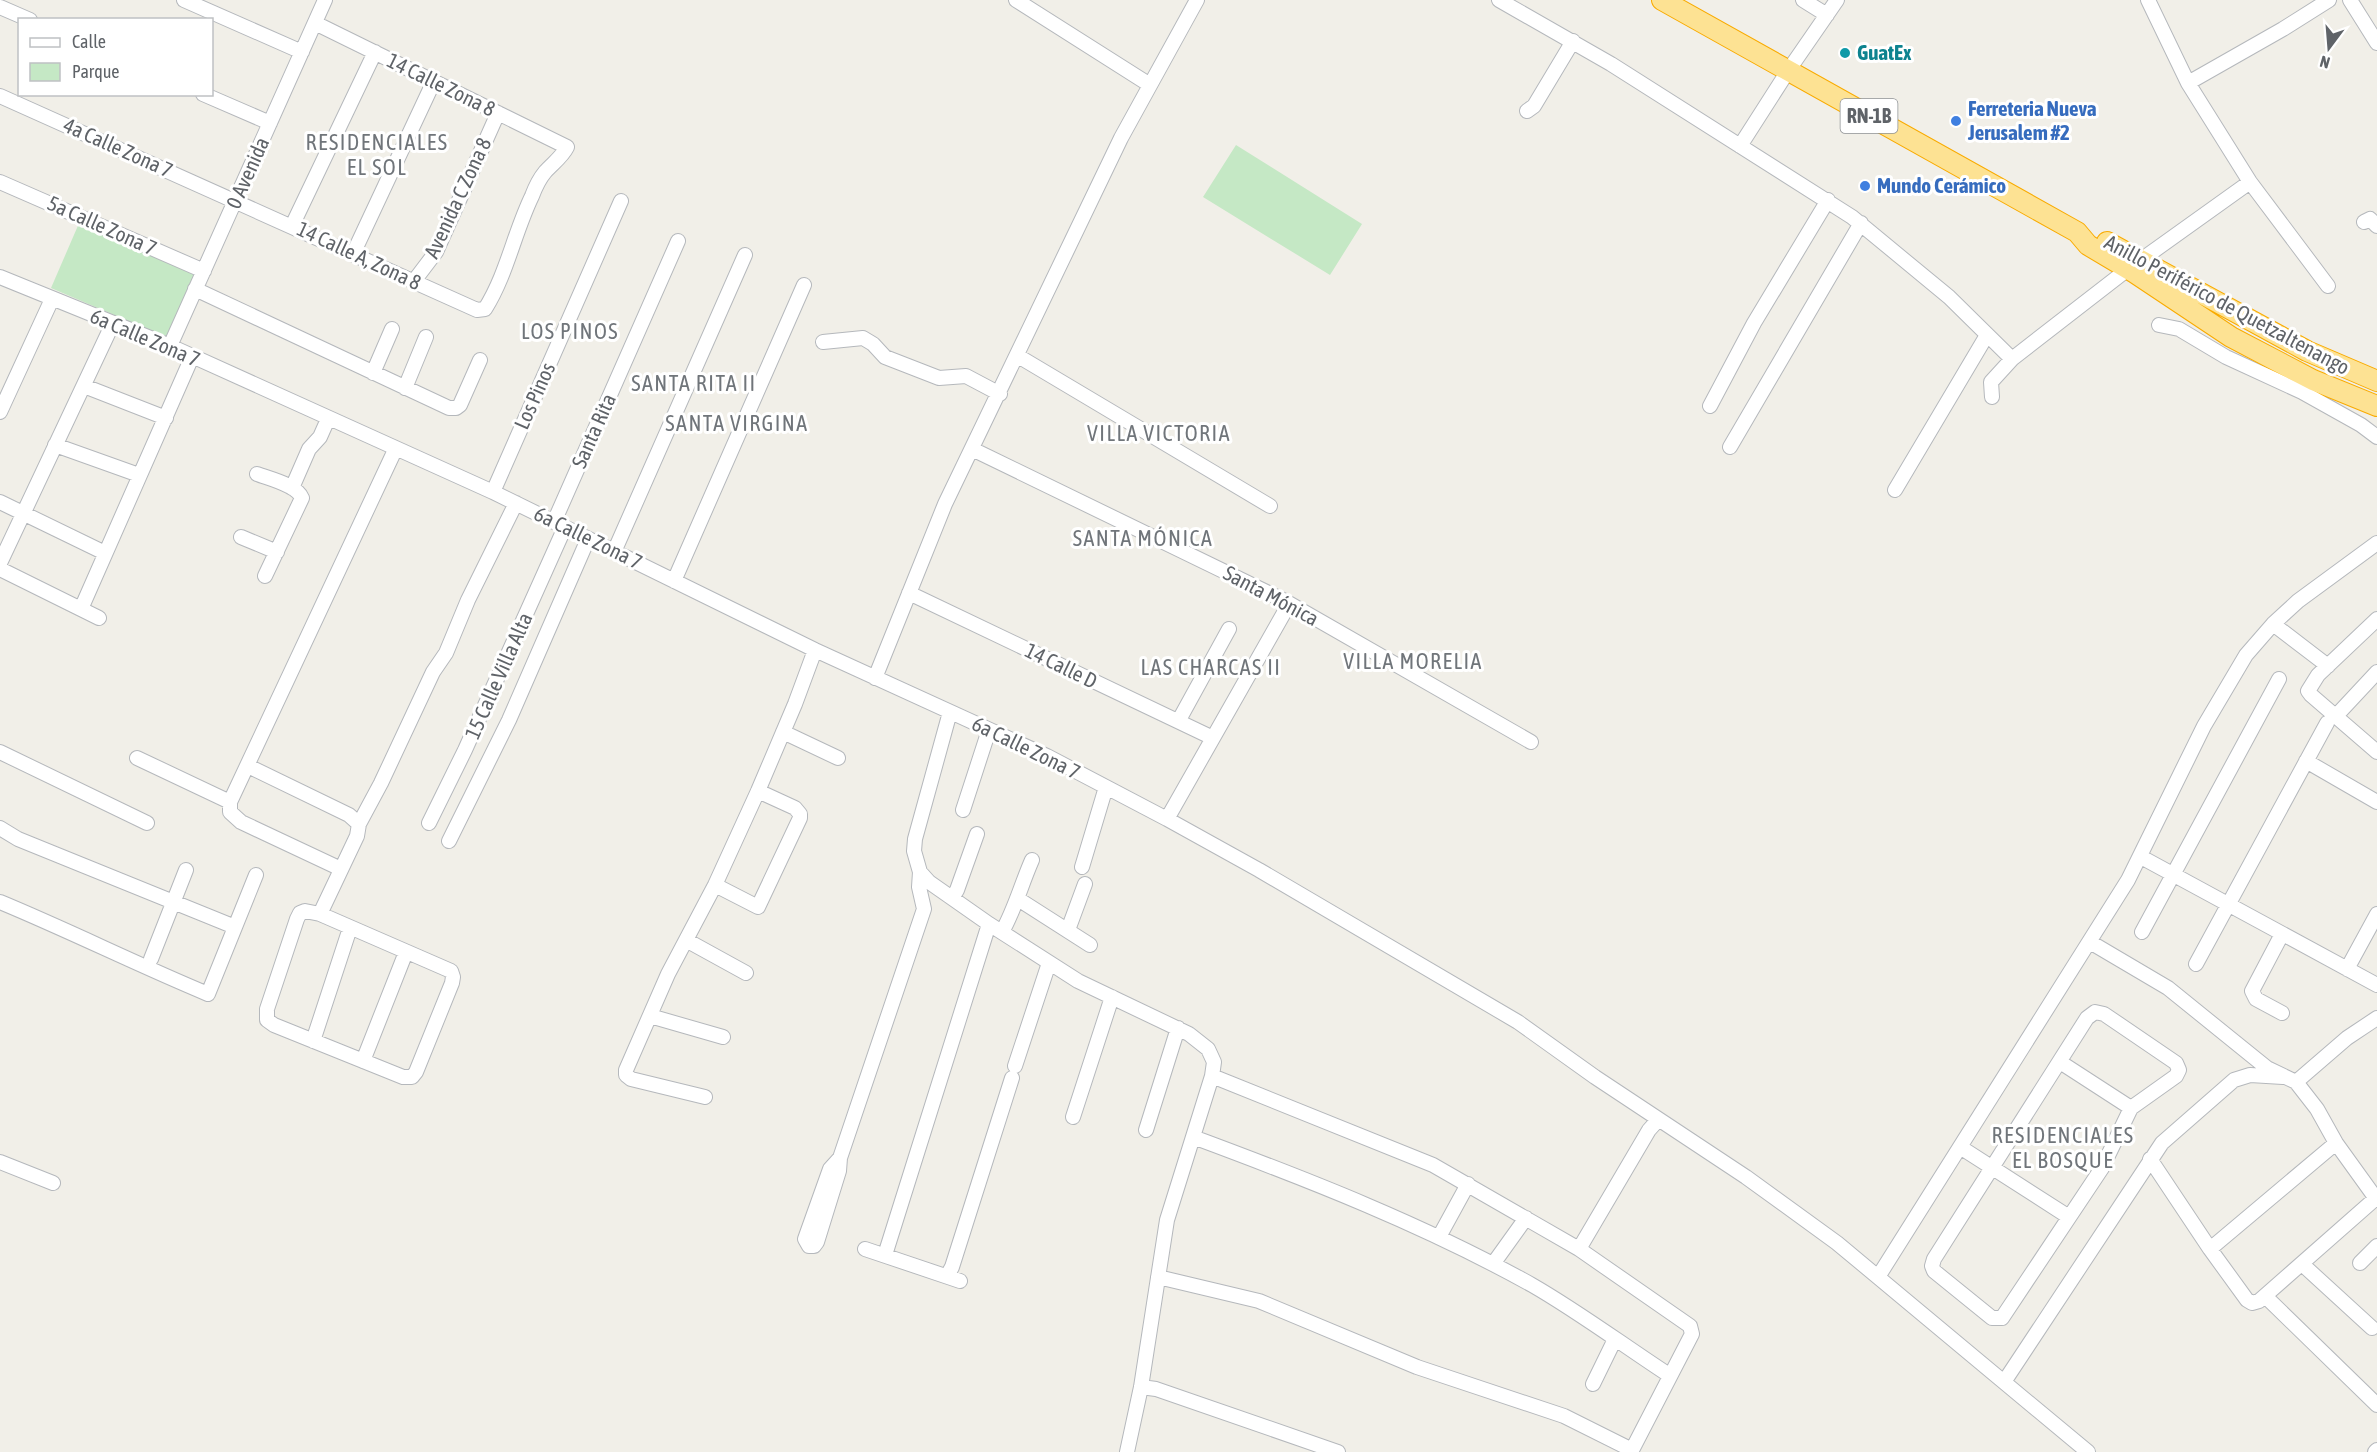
<svg xmlns="http://www.w3.org/2000/svg" width="2377" height="1452" font-family="'Asap Condensed',sans-serif">
	<style>
		.green { fill: #c5e8c5 }
		.lines { fill: none; stroke-linecap: round; stroke-linejoin: round }
		.minor-casing { stroke: #b5b8bc; stroke-width: 16 }
		.highway-casing { stroke: #f9ab00; stroke-width: 22 }
		.minor { stroke: #fff; stroke-width: 14 }
		.highway { stroke: #fde293; stroke-width: 20 }
		.culture-dot { fill: #0f9aa8; stroke: #fff; stroke-width: 2 }
		.shop-dot { fill: #3f7fe0; stroke: #fff; stroke-width: 2 }
		.labels { text-anchor: middle; stroke-width: 6; stroke-linejoin: round; paint-order: stroke }
		.shield { fill: #fff; stroke: #8f9295; stroke-width: 1.5 }
		.shield-label { font-size: 20px; font-weight: bold; fill: #5f6368 }
		.culture-label { font-size: 21px; font-weight: bold; fill: #0d838f; stroke: #fff; text-anchor: start }
		.street-label { font-size: 21px; fill: #5f6368; stroke: #fff }
		.shop-label { font-size: 21px; font-weight: bold; fill: #366cbe; stroke: #fff; text-anchor: start }
		.neighbourhood-label { font-size: 22px; letter-spacing: 1.5px; fill: #70757a; stroke: #fff }
	</style>
	<rect width="100%" height="100%" fill="#f1efe8"/>
	<path class="green" d="M1236,145L1362,224L1330,275L1203,197Z
		M80,221L197,271L168,338L51,288Z"/>
	<g class="lines">
		<g class="minor-casing">
			<path id="minor" d="M184,0L302,52
				M1016,0L1150,85
				M1499,0L1611,64L1852,217L1949,297L2012,359
				M1803,0L1827,15
				M2148,0L2188,83L2250,182L2328,286
				M2350,0L2377,43
				M0,7L30,20
				M2188,83L2283,29L2329,0
				M203,94L270,123
				M0,96L477,310L485,309C507,274 514,233 532,196C535,188 540,178 545,172C553,163 562,157 567,147L315,23
				M1527,111L1534,106L1573,41
				M1740,146L1788,71L1837,0
				M0,182L204,271
				M2364,222L2370,219L2377,226
				M292,226L375,52
				M353,254L434,81
				M2141,260L2250,182
				M0,277L170,346L493,492L815,650L1047,756L1167,819L1259,870L1518,1022L1595,1077L1746,1177L1837,1243L2088,1452
				M414,281L436,252L498,113
				M195,289L449,408H456L460,405L480,360
				M2159,325L2179,329L2226,357L2302,392L2361,425L2377,437
				M823,342L863,338L873,344L885,357L939,378L966,376L1000,394
				M170,346L325,0
				M1018,356L1270,506
				M373,373L392,329
				M84,386L166,418
				M405,388L426,337
				M1992,397L1991,382L2012,359L2128,269
				M1710,406L1754,323L1828,200
				M0,412L52,299
				M55,445L139,475
				M1730,447L1861,223
				M972,449L1285,601L1531,742
				M257,474C270,479 297,485 302,498L265,576
				M292,488L309,449L320,437L328,419
				M1895,490L1987,335
				M493,492L621,201
				M0,502L105,553
				M554,522L678,241
				M241,537L277,552
				M614,552L745,255
				M0,563L113,323
				M0,569L99,618
				M674,581L804,285
				M909,593L1213,738
				M81,609L192,357
				M2377,619L2318,675L2308,691L2311,695L2377,752
				M2273,624L2328,666
				M875,678L945,504L1121,138L1197,0
				M2335,717L2377,672
				M1179,720L1229,629
				M783,732L838,758
				M0,752L147,823
				M137,758L230,802
				M2306,761L2377,802
				M248,766L349,815L359,824
				M963,810L989,730
				M1167,819L1289,604
				M429,823L465,750L565,527
				M0,828L18,839L235,927
				M449,841L509,720L588,539
				M2141,857L2377,985
				M1082,867L1106,787
				M341,869L241,822L230,812V802L395,450
				M920,872L929,882L989,924L1078,981L1189,1034L1208,1049L1214,1062L1212,1076L1167,1220L1141,1387L1127,1452
				M715,885L758,907L800,818V814L795,808L758,791
				M952,898L957,890L977,834
				M1018,899L1090,945
				M0,902C70,931 138,965 208,994L256,875
				M305,911L320,914L451,971L453,977L452,983L416,1072L412,1077H403L274,1025L267,1020V1009L297,919L300,913Z
				M320,914L357,836L359,824L381,783L433,672L446,653L468,600L516,503
				M1068,930L1085,884
				M1002,932C1015,909 1021,885 1032,860
				M2142,932L2279,679
				M686,940L746,973
				M2090,942L2168,988L2267,1068L2296,1082L2317,1109L2336,1143L2377,1200
				M151,959L186,870
				M2196,964L2327,723
				M2347,969L2377,914
				M2095,1012L2104,1014L2176,1063L2179,1070L2176,1076L2131,1108L2102,1168L2002,1318H1992L1934,1271L1932,1266L1934,1259L2087,1018Z
				M2282,1013L2256,999L2252,991L2282,934
				M650,1016L723,1037
				M313,1041L350,928
				M363,1061L406,952
				M2060,1062L2131,1108
				M1015,1066L1049,963
				M1212,1076L1433,1165L1579,1249L1690,1326L1692,1334L1631,1452
				M2296,1082L2347,1038L2377,1018
				M705,1097L631,1079L626,1075V1070L668,974L715,885L758,791L795,704L815,650
				M1073,1117L1112,997
				M1146,1130L1178,1028
				M1193,1137C1309,1180 1424,1225 1532,1285C1579,1312 1623,1345 1669,1375
				M1960,1147L2069,1217
				M840,1158L830,1169L805,1239L809,1246H814L817,1242L839,1171L840,1158L924,909L919,887L920,872L914,851L915,839L950,712
				M2150,1159L2210,1249L2247,1300L2252,1303L2259,1301L2376,1198
				M0,1162L53,1183
				M1439,1237L1468,1184
				M865,1249L960,1281
				M1579,1249L1649,1130L1658,1120
				M2210,1249L2336,1143
				M885,1255L989,924
				M2360,1263L2377,1246
				M1493,1264L1526,1218
				M2302,1264L2372,1328
				M947,1276L952,1267L1012,1078
				M1158,1277L1259,1301L1417,1367L1564,1416L1632,1450
				M1878,1277L2128,880L2204,726L2246,655L2273,624L2298,601L2377,543
				M2265,1296L2377,1405
				M2004,1382L2162,1143L2234,1080L2250,1075L2283,1077
				M1593,1384L1615,1339
				M1141,1387L1156,1389L1338,1452
				M2375,1452L2377,1450"/>
		</g>
		<g class="highway-casing">
			<path id="highway" d="M1662,0L2077,232L2088,245L2135,273L2231,337L2313,380L2377,406
				M2107,242L2307,351L2377,381"/>
		</g>
		<use href="#minor" class="minor"/>
		<use href="#highway" class="highway"/>
	</g>
	<circle class="culture-dot" cx="1845" cy="53" r="6"/>
	<g class="shop-dot">
		<circle cx="1956" cy="121" r="6"/>
		<circle cx="1865" cy="186" r="6"/>
	</g>
	<g class="labels">
		<rect class="shield" x="1840.5" y="99" width="57" height="34" rx="4.5"/>
		<g class="shield-label">
			<text x="1869" y="123">RN-1B</text>
		</g>
		<g class="culture-label">
			<text x="1857" y="60">GuatEx</text>
		</g>
		<g class="street-label">
			<text transform="translate(441 85) rotate(26)" y="7">14 Calle Zona 8</text>
			<text transform="translate(118 148) rotate(24)" y="7">4a Calle Zona 7</text>
			<text transform="translate(248 173) rotate(-66)" y="7">0 Avenida</text>
			<text transform="translate(458 198) rotate(-65)" y="7">Avenida C Zona 8</text>
			<text transform="translate(102 226) rotate(24)" y="7">5a Calle Zona 7</text>
			<text transform="translate(359 256) rotate(25)" y="7">14 Calle A, Zona 8</text>
			<text transform="translate(2227 305) rotate(28)" y="7">Anillo Periférico de Quetzaltenango</text>
			<text transform="translate(145 338) rotate(23)" y="7">6a Calle Zona 7</text>
			<text transform="translate(535 396) rotate(-66)" y="7">Los Pinos</text>
			<text transform="translate(594 431) rotate(-66)" y="7">Santa Rita</text>
			<text transform="translate(588 538) rotate(26)" y="7">6a Calle Zona 7</text>
			<text transform="translate(1271 596) rotate(28)" y="7">Santa Mónica</text>
			<text transform="translate(1061 666) rotate(26)" y="7">14 Calle D</text>
			<text transform="translate(499 676) rotate(-66)" y="7">15 Calle Villa Alta</text>
			<text transform="translate(1026 748) rotate(26)" y="7">6a Calle Zona 7</text>
		</g>
		<g class="shop-label">
			<text x="1968" y="116">Ferreteria Nueva<tspan x="1968" dy="24">Jerusalem #2</tspan></text>
			<text x="1877" y="193">Mundo Cerámico</text>
		</g>
		<g class="neighbourhood-label">
			<text x="377" y="150">RESIDENCIALES<tspan x="377" dy="25">EL SOL</tspan></text>
			<text x="570" y="339">LOS PINOS</text>
			<text x="694" y="391">SANTA RITA II</text>
			<text x="737" y="431">SANTA VIRGINA</text>
			<text x="1159" y="441">VILLA VICTORIA</text>
			<text x="1143" y="546">SANTA MÓNICA</text>
			<text x="1413" y="669">VILLA MORELIA</text>
			<text x="1211" y="675">LAS CHARCAS II</text>
			<text x="2063" y="1143">RESIDENCIALES<tspan x="2063" dy="25">EL BOSQUE</tspan></text>
		</g>
	</g>
	<rect x="18" y="18" width="195" height="78" fill="#ffffff" stroke="#bfc1c3" stroke-width="1.5"/>
	<rect x="30" y="38" width="30" height="9" fill="#ffffff" stroke="#bfc1c3" stroke-width="1.5"/>
	<text x="72" y="48" font-size="18" fill="#5f6368">Calle</text>
	<rect x="30" y="63" width="30" height="18" fill="#c5e8c5" stroke="#bfc1c3" stroke-width="1.5"/>
	<text x="72" y="78" font-size="18" fill="#5f6368">Parque</text>
	<g transform="translate(2329 48) rotate(196)" stroke="#ffffff" stroke-width="4.5" paint-order="stroke">
	<path d="M0-4.5L10 22L0 15L-10 22Z" fill="#5f6368"/>
	<text y="-9" font-size="16" font-weight="bold" text-anchor="middle" fill="#5f6368">N</text>
	</g>
</svg>
